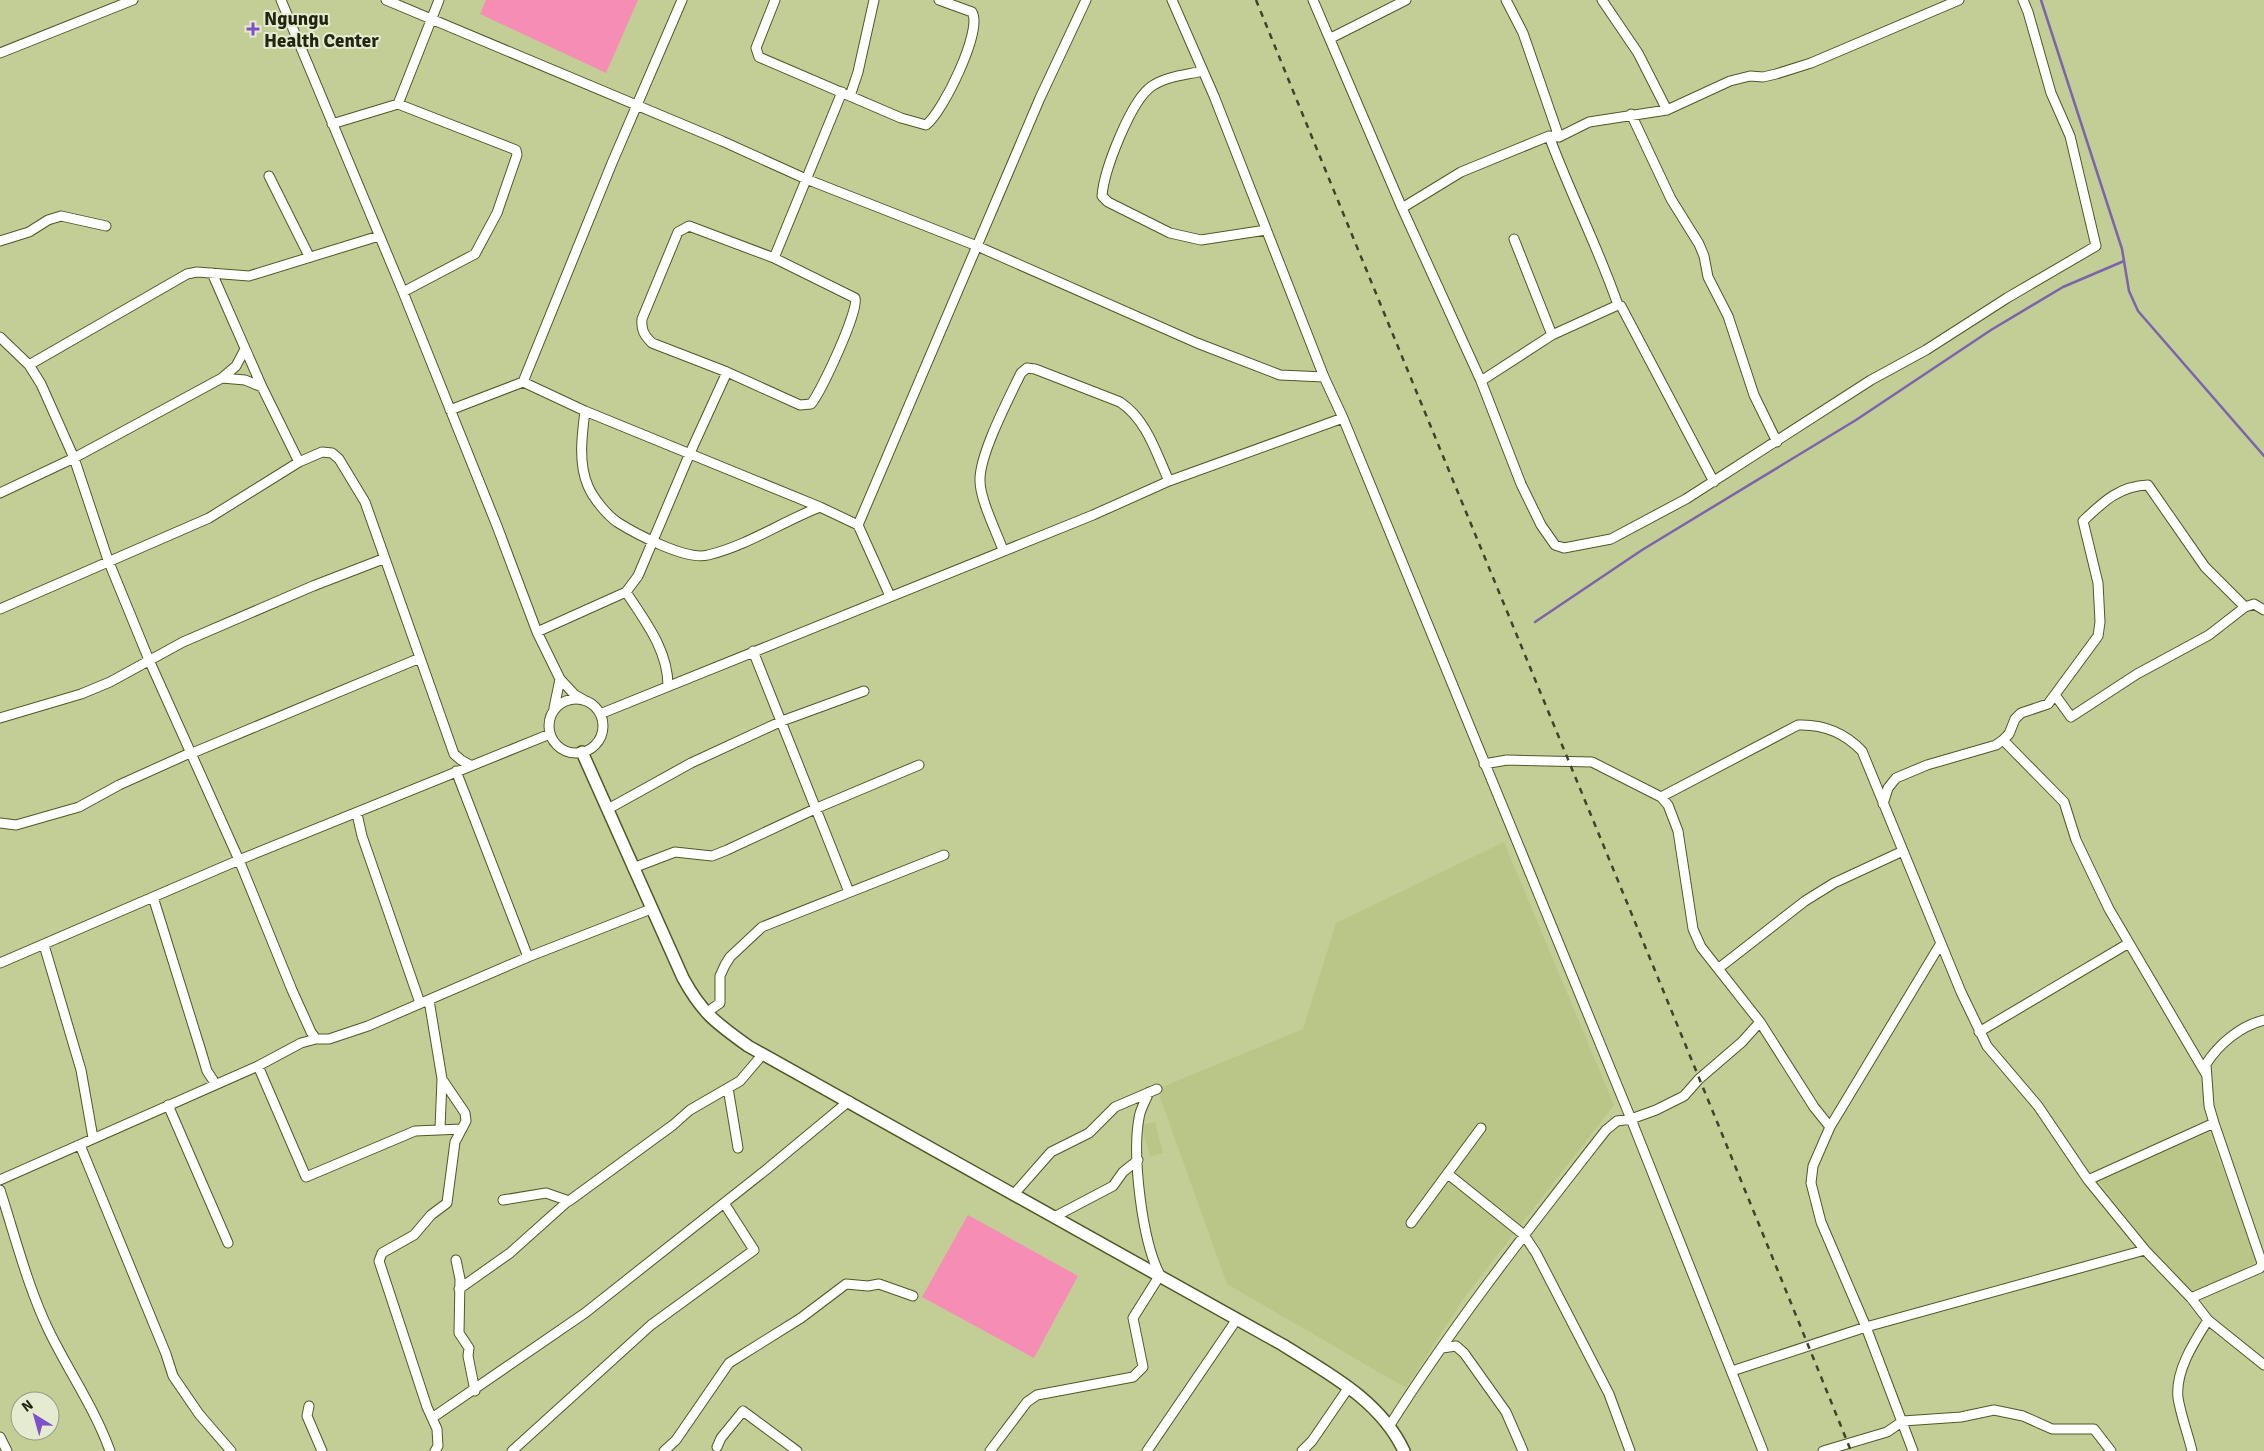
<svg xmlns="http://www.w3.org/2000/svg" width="2264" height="1451" font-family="Signika,sans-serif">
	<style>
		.built { fill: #bac687 }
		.green { fill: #f68db4 }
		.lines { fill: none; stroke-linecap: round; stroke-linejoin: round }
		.stream { stroke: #7c64ab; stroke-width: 2.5 }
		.minor-casing { stroke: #505825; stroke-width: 11 }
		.tertiary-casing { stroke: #505825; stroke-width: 14 }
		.minor { stroke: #fff; stroke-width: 9 }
		.tertiary { stroke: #fff; stroke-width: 11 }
		.rail { stroke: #3f4428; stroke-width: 2.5; stroke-dasharray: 6 6; stroke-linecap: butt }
		.poi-dot { fill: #7e51ca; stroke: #e5ebd0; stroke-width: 2 }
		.labels { text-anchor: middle; stroke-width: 4; stroke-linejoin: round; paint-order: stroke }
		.poi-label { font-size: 19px; font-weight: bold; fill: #222610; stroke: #e5ebd0; text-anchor: start }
	</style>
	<rect width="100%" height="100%" fill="#c3ce97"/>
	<path class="built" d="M1504,842L1614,1105L1464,1298L1406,1388L1227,1284L1157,1089L1303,1029L1336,923Z
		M1155,1122L1163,1153L1150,1157L1141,1125Z
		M2209,1132L2258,1261L2188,1296L2098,1181Z"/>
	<path class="green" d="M486,0H638L606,73L480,14Z
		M968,1215L1078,1276L1034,1358L922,1297Z"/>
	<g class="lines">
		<path class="stream" d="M2041,0L2122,249L2129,291L2138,311L2264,456
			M1535,622L1642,550L1856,420L1991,330L2063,287L2124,261"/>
		<g class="minor-casing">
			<path id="minor" d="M281,0L403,292L497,526L537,632L560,679L575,695L584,700
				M386,0L722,141L806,179L977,246L1197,343L1280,375L1324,377
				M775,0L756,48L759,57L901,118L926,125C943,112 983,30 972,12L939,0
				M1172,0L1214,96L1324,377L1343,418L1631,1119L1763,1451
				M1313,0L1402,208L1481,381L1521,484L1541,525L1555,545L1564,548L1611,539L1686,499L1871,380L1926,350L2007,298L2096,246L2070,136L2051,93L2028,12L2023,0
				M1506,0L1523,33L1559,137
				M1602,0L1638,53L1667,110
				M1331,38L1406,0
				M0,53L133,0
				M1203,71C1186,75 1167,76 1152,86C1131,100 1104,170 1102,196L1108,202L1170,233L1201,240L1266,230
				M850,96L858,72L874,0
				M398,104L439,0
				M1631,114L1671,199L1699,244L1704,256L1708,277L1728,316L1754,395L1777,442
				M332,124L398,104L516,150L517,155L497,213L475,254L403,292
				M1549,136C1570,193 1598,247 1618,305L1621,306L1714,482
				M269,176L309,256
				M1402,208L1461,172L1549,136L1559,137L1589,122L1667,110L1730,81L1750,76L1763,77L1776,74L1811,63L1959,0
				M689,226L774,258L855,298C860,309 821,392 811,404L800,405L727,372L652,343C644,335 641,330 642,319L678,232Z
				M1514,239L1552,335
				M0,241L29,232L48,220L61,216L106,226
				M774,258L842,92
				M212,273L262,387L299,462
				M0,337L29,365L41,384L74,458L108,560L149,660L239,860L292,990L311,1032L316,1039
				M29,365L187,274L197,272L249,276L379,236
				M222,378L245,380L262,387
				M1481,381L1552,335L1618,305
				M523,382L612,163L682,0
				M450,410L523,382L585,411L820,507L858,525L890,596
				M585,411C582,435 578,463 588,486C593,498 607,515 617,522C636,534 687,561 708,555C747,546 783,521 820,507
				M0,493L74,458L222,378L236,366L245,349
				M858,525L1040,98L1086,0
				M1003,550C996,531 980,499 980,481C979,455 1009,398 1021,373L1027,368L1035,369L1120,402C1147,420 1156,453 1169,481
				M626,592C645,621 668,650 668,686
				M0,609L209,518L299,462L322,452L332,453L339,459L365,502L454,754L461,760L470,765
				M537,632L626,592L638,576L690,453L727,372
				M753,651L849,892
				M2055,695L2071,717L2137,674L2209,635L2245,607
				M549 726a27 27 0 1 1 54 0a27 27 0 1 1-54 0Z
				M554,708L560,679
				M600,714L1093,515L1169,481L1343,418
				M0,718L81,694L110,682L183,642L313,586L383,559
				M2003,740L2064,802L2076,840L2109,909L2206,1074
				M190,754L420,658
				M1484,764L1507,760L1592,762L1661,797L1668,805L1678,831L1693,929L1701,947L1760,1022L1814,1107L1830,1127
				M456,771L528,957
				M1661,797L1798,725C1823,724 1844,732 1862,751L1961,992L1987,1046L2038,1106L2088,1180L2145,1250L2191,1298L2208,1320L2264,1365
				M1883,804L1888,788L1896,778L1927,765L1996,745L2003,740L2009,734L2015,719L2021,713L2048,704L2098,636L2100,622L2098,583L2083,521C2103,502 2119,486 2148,485L2205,567L2245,607L2254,604L2264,610
				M608,809L691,763L782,721L864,691
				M357,814L362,836L420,1003
				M0,823L16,825L79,807L119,785L190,753
				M633,868L675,852L712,856L727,850L817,808L919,765
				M153,897L201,1051L207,1071L215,1083
				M44,945L81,1070L93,1138
				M0,963L239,860L550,734
				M1719,968L1805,901L1834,883L1903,851
				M429,1000L442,1079L465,1113L466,1121L455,1142L447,1203L431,1215L414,1235L382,1253L379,1261L427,1407L437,1429L438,1446L435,1451
				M706,1013L720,1003V976L725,965L730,957L762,927L944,855
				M1979,1032L2129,943
				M258,1066L306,1177L415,1131L462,1129
				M728,1088L738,1148
				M168,1105L228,1243
				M440,1129L442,1079
				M80,1145L166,1354L173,1376L199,1414L231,1451
				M1448,1174L1524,1235L1536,1253L1609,1394L1630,1451
				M0,1180L258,1066L301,1043L316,1039H329L368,1026L528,957L651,909
				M2088,1180L2214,1123L2209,1106L2206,1064C2219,1044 2240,1026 2264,1020
				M0,1190C15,1236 28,1288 49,1331C69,1372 95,1409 110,1451
				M1014,1194L1051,1152L1089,1133L1115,1107L1157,1089
				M503,1200L546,1193L569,1201L673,1125L690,1110L740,1081L763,1054
				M1056,1216L1113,1186L1123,1172L1138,1160
				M1411,1223L1481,1128
				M456,1260L460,1279L459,1333L469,1348L468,1356L475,1391
				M459,1289L510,1253L567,1202
				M2191,1298L2260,1268L2262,1263L2214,1123
				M1442,1348L1456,1346L1464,1353L1506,1412L1523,1451
				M1732,1371L1866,1327L2145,1250
				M309,1406L307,1416L322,1451
				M432,1418L585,1313L767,1169L849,1101
				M1390,1425C1455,1322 1531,1226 1606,1130L1617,1121L1631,1119L1656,1110L1684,1096L1699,1079L1742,1042L1760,1022
				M0,1437L7,1451
				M717,1447L721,1438L743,1411L797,1451
				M512,1451L651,1325L754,1250L724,1203
				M664,1451L676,1440L729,1363L801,1318L846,1284L868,1286L879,1284L913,1296
				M990,1451L1027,1402L1037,1395L1133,1377L1143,1367L1133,1318L1160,1275C1142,1241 1132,1156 1139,1118C1140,1109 1146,1100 1149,1092
				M1147,1451L1237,1319
				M1302,1451L1312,1441L1349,1387
				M1823,1451L1887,1432L1903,1421L1961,1417L1994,1410L2023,1416L2052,1429H2094L2111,1451
				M1913,1451L1866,1327L1821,1222L1811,1183L1813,1166L1830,1127L1941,943
				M2192,1451C2188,1434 2181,1416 2178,1398C2175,1371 2194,1342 2208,1320"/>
		</g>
		<g class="tertiary-casing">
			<path id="tertiary" d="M582,752L683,978C702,1013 716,1023 748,1046L1283,1345C1329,1374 1380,1400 1404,1451"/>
		</g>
		<use href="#minor" class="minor"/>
		<use href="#tertiary" class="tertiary"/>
		<path class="rail" d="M1256,0C1453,484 1655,966 1851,1451"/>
	</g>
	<path class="poi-dot" d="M250.5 21.5h5v5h5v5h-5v5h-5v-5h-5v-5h5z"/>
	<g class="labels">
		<g class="poi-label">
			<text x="264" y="25">Ngungu<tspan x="264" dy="22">Health Center</tspan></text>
		</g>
	</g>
	<g transform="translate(35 1416) rotate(323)"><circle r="24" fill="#e5ebd0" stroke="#979c83"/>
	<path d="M0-4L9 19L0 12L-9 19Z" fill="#7e51ca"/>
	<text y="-8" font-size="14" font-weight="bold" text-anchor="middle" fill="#222610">N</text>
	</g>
</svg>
